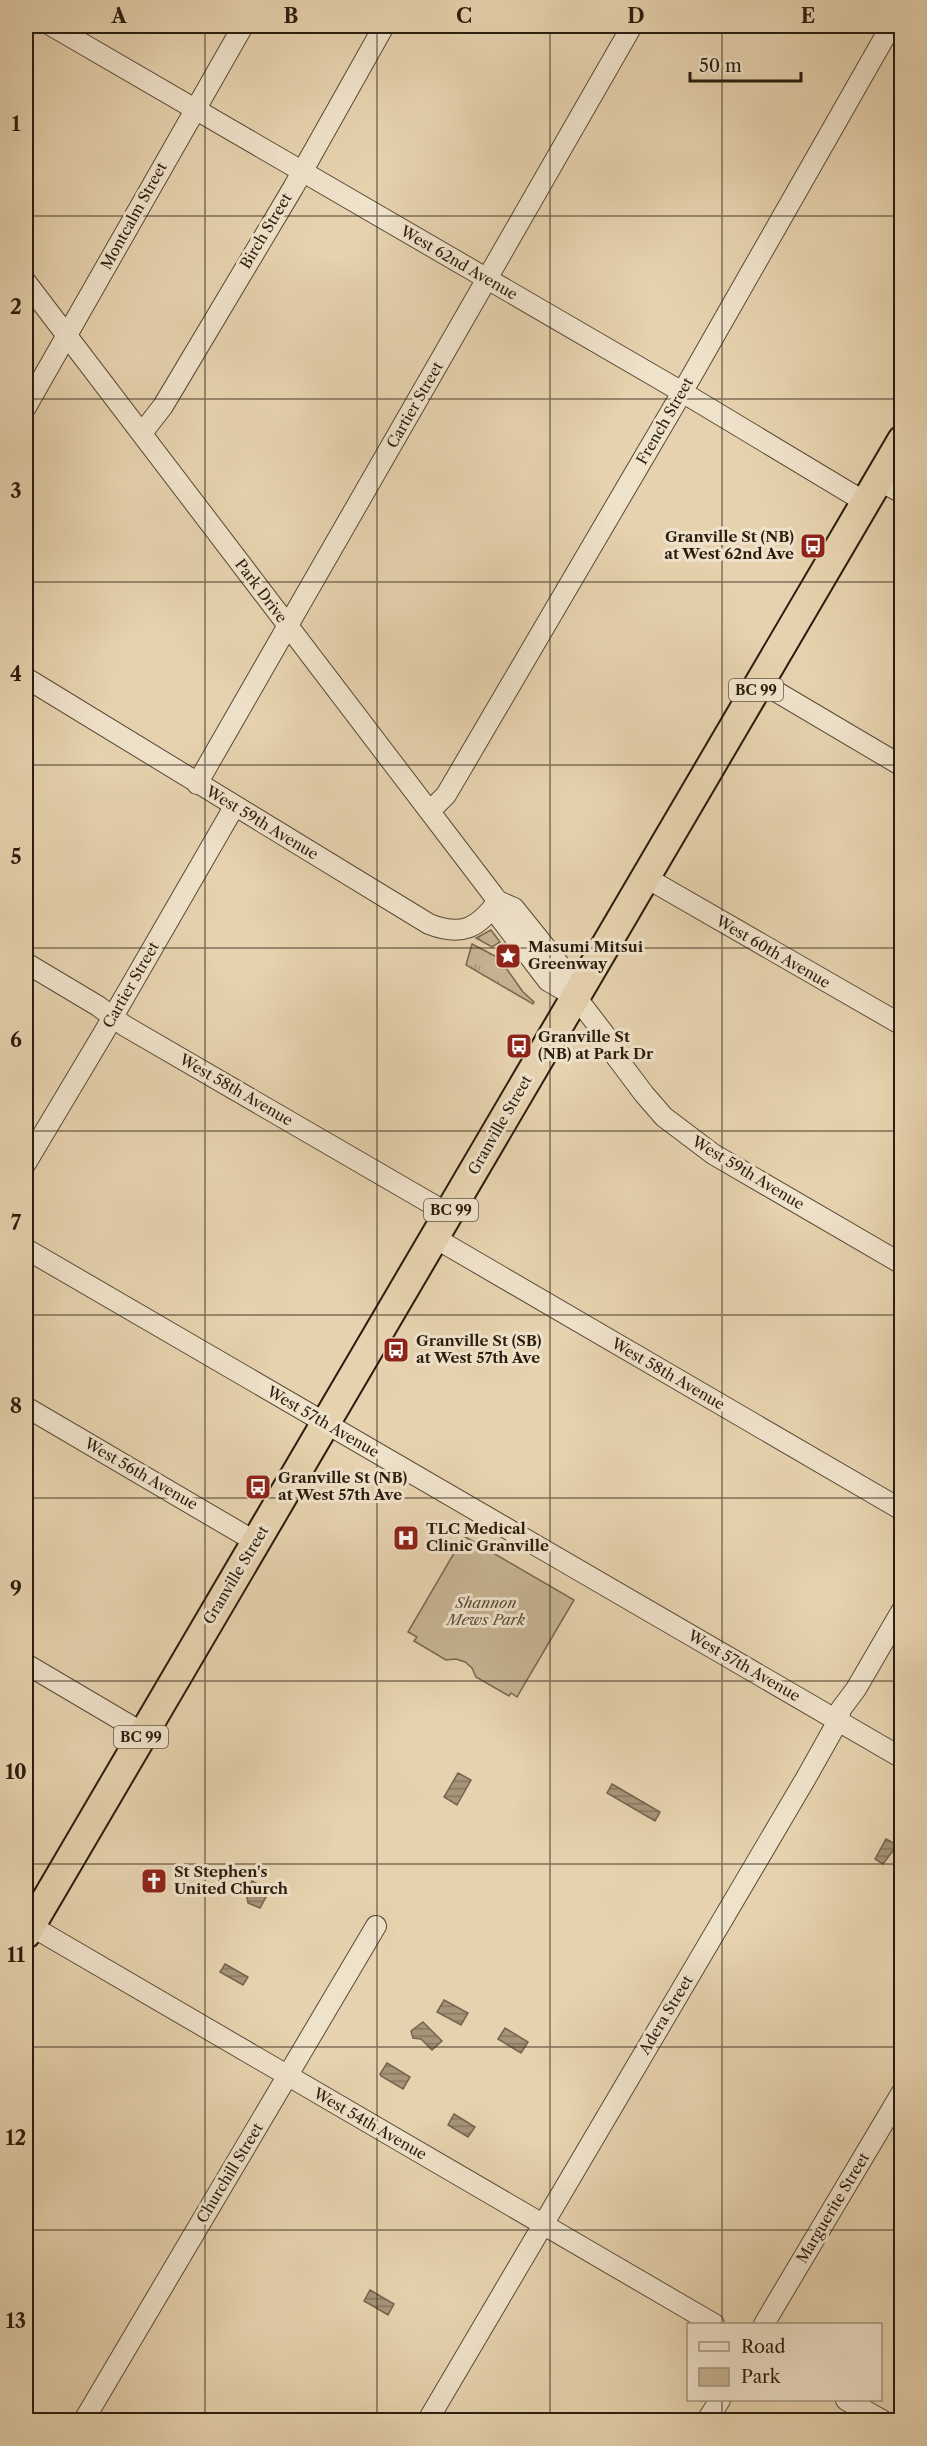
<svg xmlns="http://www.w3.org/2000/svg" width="927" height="2446" font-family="'Libre Caslon Text',serif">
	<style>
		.grass { fill: url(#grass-tufts); stroke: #786850; stroke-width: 1.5 }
		.park { fill: #c6b393; stroke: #786850; stroke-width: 1.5 }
		.water { fill: url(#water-rules); stroke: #74644e; stroke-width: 1.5 }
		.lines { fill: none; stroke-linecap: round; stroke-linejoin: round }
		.minor-casing { stroke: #594a36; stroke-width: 22 }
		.highway-casing { stroke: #2a1d0e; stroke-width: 32 }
		.minor { stroke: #efe2ca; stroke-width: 20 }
		.highway { stroke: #e6d2ae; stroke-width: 28 }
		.grid { fill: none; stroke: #2a1d0e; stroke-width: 1.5; stroke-opacity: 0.55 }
		.labels { text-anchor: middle; stroke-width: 6; stroke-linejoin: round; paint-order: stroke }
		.shield { fill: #efe2ca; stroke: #655846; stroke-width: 1.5 }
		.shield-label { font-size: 14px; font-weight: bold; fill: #2a1d0e }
		.street-label { font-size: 15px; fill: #2a1d0e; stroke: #efe2ca }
		.poi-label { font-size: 15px; font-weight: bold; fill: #2a1d0e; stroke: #efe2ca; text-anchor: start }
		.park-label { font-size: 15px; font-style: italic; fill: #594a36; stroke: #efe2ca }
		.neatline { fill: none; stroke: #2a1d0e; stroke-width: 2 }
		.grid-label { font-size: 20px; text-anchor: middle; font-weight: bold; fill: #2a1d0e }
	</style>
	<defs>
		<pattern id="grass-tufts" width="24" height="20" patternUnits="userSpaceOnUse" patternTransform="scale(1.5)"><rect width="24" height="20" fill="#c6b393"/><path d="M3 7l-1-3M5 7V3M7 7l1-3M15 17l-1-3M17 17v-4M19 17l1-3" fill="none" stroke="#a19176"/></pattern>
		<pattern id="water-rules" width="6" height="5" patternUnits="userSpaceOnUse" patternTransform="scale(1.5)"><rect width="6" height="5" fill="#a69478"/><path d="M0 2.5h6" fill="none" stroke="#877861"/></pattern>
	</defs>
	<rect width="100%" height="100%" fill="#e6d2ae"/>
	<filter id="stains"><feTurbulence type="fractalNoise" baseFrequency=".00333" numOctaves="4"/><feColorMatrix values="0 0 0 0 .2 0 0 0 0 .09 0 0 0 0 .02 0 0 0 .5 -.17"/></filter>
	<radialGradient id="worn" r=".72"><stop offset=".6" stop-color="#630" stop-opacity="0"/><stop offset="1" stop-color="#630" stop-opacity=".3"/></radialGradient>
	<path class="grass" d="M491,930L500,942L492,947L476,938Z
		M472,944L499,958L523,992L534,1002L533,1004L466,965Z"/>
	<path class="park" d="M464,1536L574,1600L517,1697L511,1693L509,1696L476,1677L472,1668L465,1662L456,1659L446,1660L414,1641L417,1637L408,1632Z"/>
	<path class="water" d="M458,1773L471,1780L457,1805L444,1797Z
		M612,1784L660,1812L655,1821L607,1793Z
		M886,1839L899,1846L898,1849L895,1848L883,1864L875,1859Z
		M252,1881L261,1886L258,1893L266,1897L260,1908L248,1903L246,1892Z
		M225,1964L248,1977L243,1985L220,1972Z
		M444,2000L468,2013L461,2025L437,2012Z
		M423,2022L442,2041L432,2050L421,2039L413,2038L411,2031Z
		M505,2028L528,2042L521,2053L498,2039Z
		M387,2063L410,2077L403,2089L381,2076L380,2074Z
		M454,2114L475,2127L468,2137L448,2125Z
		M370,2290L394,2304L388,2315L364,2301Z"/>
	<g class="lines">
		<g class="minor-casing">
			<path id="minor" d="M52,26L682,392L865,502
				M26,282L494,896L498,901L514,908L563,969L576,997L612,1044L614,1054L644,1094L664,1117L713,1154L902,1264
				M26,407L243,26
				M142,433L163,406L293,188L384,26
				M878,480L902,493
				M26,678L429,924C462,937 478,928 498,901
				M760,682L902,766
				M197,784L632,26
				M430,811L446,795L691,377L891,26
				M645,877L902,1025
				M498,901L500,918L548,981L576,997
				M26,963L98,1006L125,1026L449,1214
				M26,1163L103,1034L234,807
				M435,1238L902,1510
				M26,1249L902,1758
				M26,1407L256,1542
				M26,1664L143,1733
				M26,1923L714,2324
				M764,2324L902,2092
				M846,2400L882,2420
				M84,2420L376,1926
				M428,2420L806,1778L838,1721L841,1709L856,1689L902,1610
				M707,2420L720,2400"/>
		</g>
		<g class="highway-casing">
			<path id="highway" d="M26,1934L902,440"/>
		</g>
		<use href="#minor" class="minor"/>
		<use href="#highway" class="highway"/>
	</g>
	<path class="grid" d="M205,26V2420M377,26V2420M550,26V2420M722,26V2324M26,216H902M26,399H902M26,582H902M26,765H902M26,948H902M26,1131H902M26,1315H902M26,1498H902M26,1681H902M26,1864H902M26,2047H902M26,2230H902M722,2400V2420"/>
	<defs>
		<g id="bus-square" transform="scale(1.35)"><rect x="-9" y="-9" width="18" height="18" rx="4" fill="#8f2418" stroke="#efe2ca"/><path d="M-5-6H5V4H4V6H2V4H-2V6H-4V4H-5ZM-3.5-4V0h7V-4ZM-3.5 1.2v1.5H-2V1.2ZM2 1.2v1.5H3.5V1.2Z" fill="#fff"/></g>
		<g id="sight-square" transform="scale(1.35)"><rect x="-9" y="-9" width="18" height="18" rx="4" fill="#8f2418" stroke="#efe2ca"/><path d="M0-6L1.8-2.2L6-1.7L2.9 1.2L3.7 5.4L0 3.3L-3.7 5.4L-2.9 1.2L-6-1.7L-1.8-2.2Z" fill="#fff"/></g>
		<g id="hospital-square" transform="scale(1.35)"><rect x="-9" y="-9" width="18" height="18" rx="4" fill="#8f2418" stroke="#efe2ca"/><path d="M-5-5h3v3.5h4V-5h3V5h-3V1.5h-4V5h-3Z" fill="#fff"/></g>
		<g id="church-square" transform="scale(1.35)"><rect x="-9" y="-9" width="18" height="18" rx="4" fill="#8f2418" stroke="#efe2ca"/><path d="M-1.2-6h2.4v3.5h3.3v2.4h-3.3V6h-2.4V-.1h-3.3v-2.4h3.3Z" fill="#fff"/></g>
	</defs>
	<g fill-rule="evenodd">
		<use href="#bus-square" x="813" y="546"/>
		<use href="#sight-square" x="508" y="956"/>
		<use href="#bus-square" x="519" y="1046"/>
		<use href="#bus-square" x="396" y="1350"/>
		<use href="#bus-square" x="258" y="1487"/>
		<use href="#hospital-square" x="406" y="1538"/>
		<use href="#church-square" x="154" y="1881"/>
	</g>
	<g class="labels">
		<g class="shield">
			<rect x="729" y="679" width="54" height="22" rx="4.5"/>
			<rect x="424" y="1199" width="54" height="22" rx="4.5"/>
			<rect x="114" y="1726" width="54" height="22" rx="4.5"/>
		</g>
		<g class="shield-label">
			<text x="756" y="695">BC 99</text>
			<text x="451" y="1215">BC 99</text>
			<text x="141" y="1742">BC 99</text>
		</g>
		<g class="street-label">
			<text transform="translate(134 216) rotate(-61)" y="5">Montcalm Street</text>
			<text transform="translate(266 231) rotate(-59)" y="5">Birch Street</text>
			<text transform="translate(459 263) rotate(30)" y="5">West 62nd Avenue</text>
			<text transform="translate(415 405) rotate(-60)" y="5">Cartier Street</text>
			<text transform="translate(665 421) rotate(-60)" y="5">French Street</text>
			<text transform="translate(261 591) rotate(53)" y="5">Park Drive</text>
			<text transform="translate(262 823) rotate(31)" y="5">West 59th Avenue</text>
			<text transform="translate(773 952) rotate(30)" y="5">West 60th Avenue</text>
			<text transform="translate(131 985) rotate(-60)" y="5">Cartier Street</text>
			<text transform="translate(236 1090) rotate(30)" y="5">West 58th Avenue</text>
			<text transform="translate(500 1125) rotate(-60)" y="5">Granville Street</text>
			<text transform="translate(748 1173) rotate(31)" y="5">West 59th Avenue</text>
			<text transform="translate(668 1374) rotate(30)" y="5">West 58th Avenue</text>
			<text transform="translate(323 1422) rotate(30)" y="5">West 57th Avenue</text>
			<text transform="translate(141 1474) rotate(30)" y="5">West 56th Avenue</text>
			<text transform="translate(236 1575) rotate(-59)" y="5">Granville Street</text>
			<text transform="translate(744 1666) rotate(30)" y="5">West 57th Avenue</text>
			<text transform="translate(666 2015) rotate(-59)" y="5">Adera Street</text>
			<text transform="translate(370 2124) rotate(30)" y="5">West 54th Avenue</text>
			<text transform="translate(230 2173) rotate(-59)" y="5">Churchill Street</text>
			<text transform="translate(833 2208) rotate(-59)" y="5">Marguerite Street</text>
		</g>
		<g class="poi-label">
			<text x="794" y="542" text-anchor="end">Granville St (NB)<tspan x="794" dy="17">at West 62nd Ave</tspan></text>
			<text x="528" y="952">Masumi Mitsui<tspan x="528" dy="17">Greenway</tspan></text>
			<text x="538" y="1042">Granville St<tspan x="538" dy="17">(NB) at Park Dr</tspan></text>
			<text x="416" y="1346">Granville St (SB)<tspan x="416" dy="17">at West 57th Ave</tspan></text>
			<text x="278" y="1483">Granville St (NB)<tspan x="278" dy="17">at West 57th Ave</tspan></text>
			<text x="426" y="1534">TLC Medical<tspan x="426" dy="17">Clinic Granville</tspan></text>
			<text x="174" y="1877">St Stephen's<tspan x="174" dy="17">United Church</tspan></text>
		</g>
		<g class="park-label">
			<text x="486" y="1608">Shannon<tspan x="486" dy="17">Mews Park</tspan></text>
		</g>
	</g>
	<rect width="927" height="2446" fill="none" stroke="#e6d2ae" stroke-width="66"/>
	<rect x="687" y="2323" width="195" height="78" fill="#efe2ca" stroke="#a0937f" stroke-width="1.5"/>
	<rect x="699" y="2342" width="30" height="9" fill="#efe2ca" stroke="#a0937f" stroke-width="1.5"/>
	<text x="741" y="2353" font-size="18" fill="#2a1d0e">Road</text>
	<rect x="699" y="2368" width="30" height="18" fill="#c6b393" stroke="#a0937f" stroke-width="1.5"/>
	<text x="741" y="2383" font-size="18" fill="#2a1d0e">Park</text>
	<path d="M690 72v9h111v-9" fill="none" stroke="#2a1d0e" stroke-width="3"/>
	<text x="699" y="72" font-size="18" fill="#2a1d0e" stroke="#efe2ca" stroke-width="4.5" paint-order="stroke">50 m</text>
	<rect x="33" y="33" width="861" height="2380" class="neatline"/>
	<g class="grid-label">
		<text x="119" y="23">A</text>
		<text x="291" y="23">B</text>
		<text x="464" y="23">C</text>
		<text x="636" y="23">D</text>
		<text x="808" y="23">E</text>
		<text x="16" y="131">1</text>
		<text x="16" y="314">2</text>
		<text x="16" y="498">3</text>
		<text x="16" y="681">4</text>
		<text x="16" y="864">5</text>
		<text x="16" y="1047">6</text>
		<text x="16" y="1230">7</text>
		<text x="16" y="1413">8</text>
		<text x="16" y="1596">9</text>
		<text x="16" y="1779">10</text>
		<text x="16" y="1962">11</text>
		<text x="16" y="2145">12</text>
		<text x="16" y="2328">13</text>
	</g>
	<rect width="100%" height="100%" filter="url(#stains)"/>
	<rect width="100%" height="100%" fill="url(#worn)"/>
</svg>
